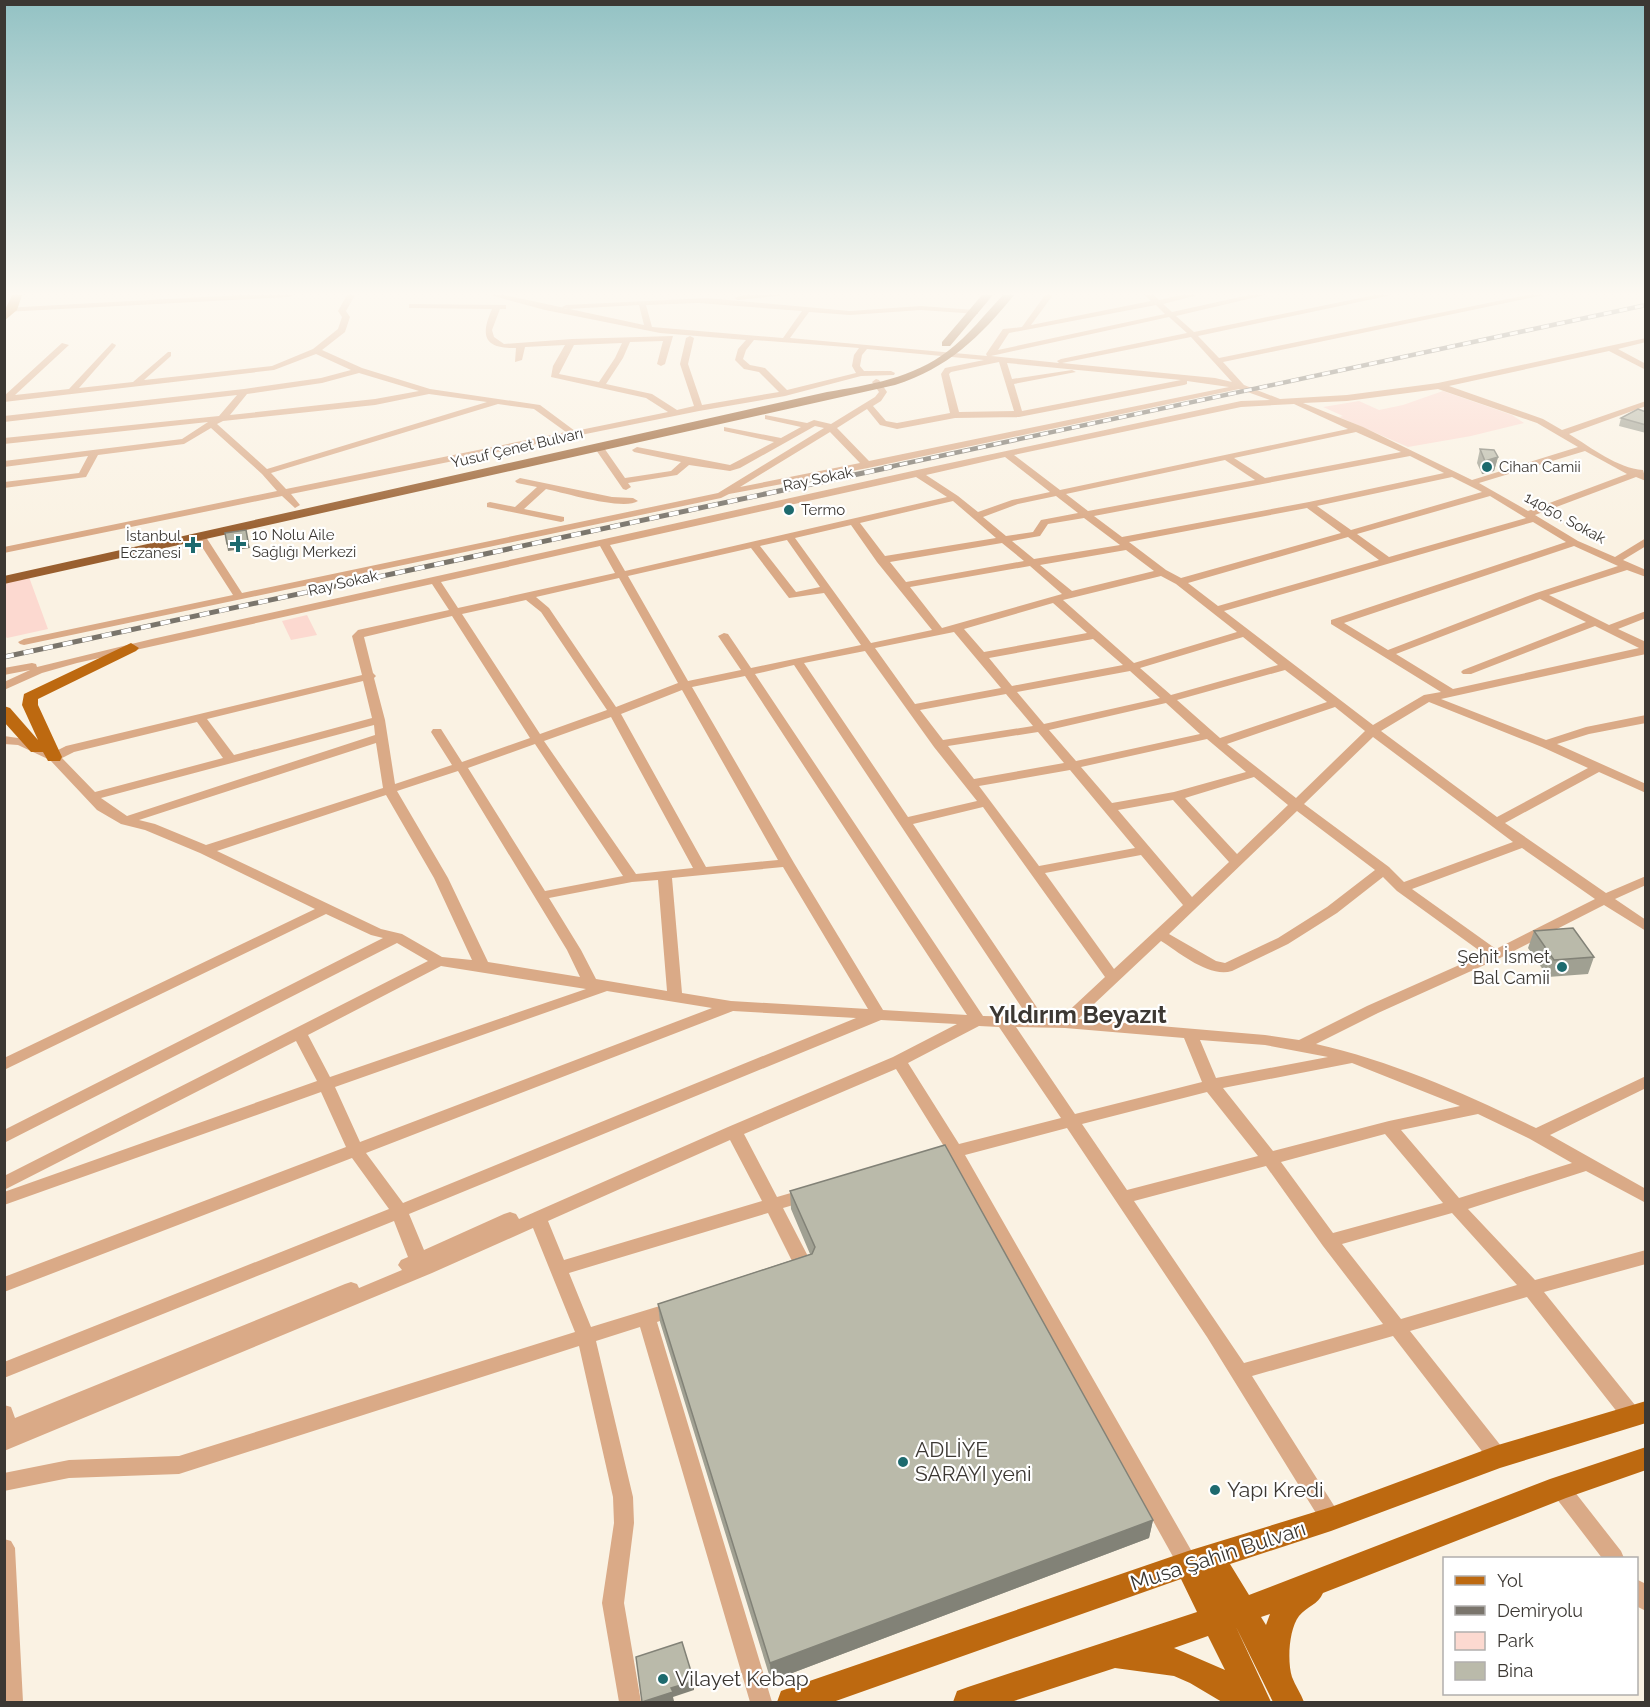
<svg xmlns="http://www.w3.org/2000/svg" width="1650" height="1707" font-family="Raleway,sans-serif">
	<style>
		.green { fill: #fcd9d0 }
		.lines { fill: none; stroke-linecap: round; stroke-linejoin: round }
		.minor { fill: #daaa87; fill-rule: evenodd }
		.major { fill: #bd6910; fill-rule: evenodd }
		.highway { fill: #995f2f; fill-rule: evenodd }
		.rail-far1-casing { stroke: #7a756c; stroke-width: 4.5 }
		.rail-casing { stroke: #7a756c; stroke-width: 5 }
		.rail-far1 { stroke: #fff; stroke-width: 3; stroke-dasharray: 8; stroke-linecap: butt }
		.rail { stroke: #fff; stroke-width: 4; stroke-dasharray: 10; stroke-linecap: butt }
		.wall { fill: #a0a092 }
		.shaded-wall { fill: #828277 }
		.building { fill: #babaaa; stroke: #828277; stroke-width: 1.5 }
		.poi-dot { fill: #1d6a6e; stroke: #fff; stroke-width: 2 }
		.labels { text-anchor: middle; stroke-width: 4.5; stroke-linejoin: round; paint-order: stroke }
		.far-street-label { font-size: 15px; fill: #3c3833; stroke: #fff }
		.far-poi-label { font-size: 15px; fill: #3c3833; stroke: #fff; text-anchor: start }
		.poi-label { font-size: 18px; fill: #3c3833; stroke: #fff; text-anchor: end }
		.near-poi-label { font-size: 21px; fill: #3c3833; stroke: #fff; text-anchor: start }
		.near-street-label { font-size: 21px; fill: #3c3833; stroke: #fff }
		.district-label { font-size: 24px; font-weight: bold; fill: #3c3833; stroke: #fff }
	</style>
	<rect width="100%" height="100%" fill="#faf2e3"/>
	<path class="green" d="M1443,391L1512,415L1524,423L1471,436L1408,447L1339,417L1343,416L1323,407L1359,401L1379,410L1403,405Z
		M29,577L48,629L7,638L5,636L4,583Z
		M307,615L317,635L291,640L282,621Z"/>
	<g class="lines">
		<path class="minor" d="M240,295H293L289,297L4,312V308Z
			M347,295H355L346,311L350,317L345,332L322,350L362,368L430,389L540,405L575,431L668,412L646,398L551,377L553,366L565,345L525,347L522,360L515,362L516,348C484,349 480,336 492,309L412,308H409V304L506,305V309H500L492,330L494,337L504,344L572,339L673,336L665,364L661,366L657,364L663,341L630,342L623,358L606,384L652,394L677,410L694,406L680,364L686,338L690,336L694,338L688,364L702,405L779,392L759,372L744,369L735,360L738,349L746,340L660,333L545,310L490,295H504L644,325L639,305L566,309L562,307L566,305L707,298L850,311L921,306L975,310H978V314L921,310L850,315L809,312L790,338L987,356L986,354L1003,329L1022,327L1045,295H1053L1031,325L1151,301L1145,295H1154L1159,300L1181,295H1198L1163,304L1172,312L1249,295H1265L1176,316L1194,332L1375,295H1392L1198,336L1219,358L1527,295H1544L1223,362L1244,385L1280,399L1347,395L1438,383L1646,338V342L1618,349L1646,364V370L1609,351L1449,386L1543,419L1562,430L1646,401V406L1569,434C1592,448 1617,468 1643,470L1646,481L1636,477L1535,515L1578,541L1615,557L1646,538V546L1623,560L1646,570V577L1627,570L1549,595L1609,625L1646,611V618L1618,629L1646,642V654L1441,699L1546,740L1586,727L1646,715V723L1589,734L1557,744L1646,784V793L1599,772L1505,823L1606,893L1646,876V885L1615,899L1646,920V931L1604,905L1500,958L1378,1013L1316,1044C1392,1061 1466,1094 1536,1128L1646,1076V1088L1550,1135L1646,1189V1203L1586,1171L1468,1209L1535,1280L1646,1250V1264L1544,1292L1639,1410L1642,1416L1639,1422L1632,1424L1625,1422L1527,1297L1410,1331L1505,1451L1508,1457L1505,1463L1498,1466L1491,1463L1393,1336L1252,1376L1338,1512L1341,1519L1338,1526L1331,1528L1324,1526L1207,1337L1067,1128L965,1155L1195,1557L1199,1564L1195,1571L1188,1574L1181,1571L951,1158L933,1163L927,1161L925,1157L927,1153L945,1148L896,1069L744,1134L777,1197L808,1188L814,1189L817,1194L814,1199L783,1208L813,1266L810,1271L797,1276L791,1274L788,1269L793,1263L768,1213L569,1273L591,1327L676,1301L683,1303L685,1308L683,1313L657,1322L772,1702H750L640,1327L596,1341L633,1497L634,1523L624,1603L641,1702H619L602,1603L614,1523L613,1497L579,1346L179,1474L69,1478L4,1491V1473L69,1460L179,1456L575,1332L533,1228L432,1273L4,1451V1405L11,1407L15,1418L345,1284L351,1282L357,1284L359,1288L402,1270L398,1265L401,1260L408,1257L394,1221L4,1378V1362L389,1209L352,1158L4,1292V1277L346,1147L321,1092L4,1205V1192L317,1081L296,1041L4,1190V1176L428,961L397,943L4,1143V1130L383,938L371,935L326,914L4,1070V1058L315,909L200,853L145,830L121,824L97,810L50,760L18,745L4,744V736L25,739L54,752L66,746L362,675L352,636L358,630L449,610L432,584L77,663L42,673L4,690V682L30,670L4,675V668L32,663L36,664L37,667L152,639L917,470L1241,401L1270,400L1239,389L868,468L729,494L721,498L24,645L20,644L18,642L24,639L233,595L195,536L196,534H204L242,593L718,493L824,428L815,426L740,468L730,471L689,465L677,475L628,483L631,487L626,490L623,489L594,447L602,445L625,478L671,471L681,462L634,452L632,450L637,447L730,465L774,442L724,431V427L781,438L801,427L765,419V415L807,423L814,420L831,424L875,397L879,392L872,382L876,379L879,380L887,392L881,401L873,406L886,421L897,423L950,413L941,374L945,368L984,360L867,349L862,355L860,366L864,371H891L895,373L894,375L861,376L785,396L699,411L291,494L300,505L295,508L282,496L4,553V547L277,491L262,474L211,428L184,444L98,455L86,477L4,488V482L79,473L88,456L4,467V461L182,439L208,422L4,444V438L219,416L237,395L4,422V416L244,389L321,378L351,370L316,354L274,370L4,402V396L62,343L69,345L15,395L69,389L112,343L116,345L115,347L79,388L133,382L168,352H171V356L144,380L272,366L313,349L338,329L342,317L338,311ZM697,303H699L802,311L783,338L652,327L646,305ZM1156,305L1165,314L998,350L1009,333ZM1169,317L1187,333L1061,359L1057,361L1059,363L991,356ZM1191,337L1232,382L1215,378L1062,363ZM754,340L859,348L854,355L852,366L856,373L787,390L765,368L750,365L743,359L746,350ZM622,343L615,358L599,382L559,374L574,345ZM999,362L1014,411L959,412L949,374L951,372ZM1007,363L1181,380L1022,411L1014,384L1076,372L1072,370L1012,379ZM359,373L419,391L375,399L230,415L247,394L322,383ZM1187,381L1229,387L869,461L837,428L867,409L880,425L897,429L955,418L1019,417L1184,385L1187,384ZM1438,389L1537,423L1578,447L1472,480L1363,427L1303,403L1347,401ZM429,394L487,402L267,469L217,424L223,421L375,405ZM498,404L534,409L566,432L286,489L271,473ZM1294,404L1348,429L1060,490L1014,455L1241,407ZM830,432L860,463L740,487ZM1356,432L1401,452L1265,478L1234,458ZM1585,451L1627,474L1528,511L1479,483ZM1410,456L1444,473L1309,502L1122,537L1094,516ZM1005,457L1050,492L1012,500L978,512L958,496L926,475ZM1225,460L1255,480L1088,511L1066,494ZM916,477L947,497L625,571L610,545ZM1452,477L1482,492L1351,530L1317,506ZM1056,496L1078,513L1041,520L1033,532L1006,536L983,517L1018,504ZM1490,496L1526,518L1389,557L1357,534ZM953,501L996,538L885,556L860,523ZM1307,508L1341,533L1181,578L1166,570L1129,542ZM1084,518L1120,545L1034,559L1012,541L1040,536L1048,524ZM1533,522L1566,542L1331,620V624L1441,692L1424,695L1373,725L1224,611ZM851,525L877,562L932,630L871,643L795,538ZM1348,537L1379,560L1218,606L1188,583ZM787,540L820,587L796,592L760,546ZM1002,543L1024,561L906,582L890,562ZM600,546L615,573L458,608L441,582ZM1574,546L1618,566L1536,593L1388,650L1344,623ZM751,548L789,598L824,593L861,645L751,668L728,634L724,633L718,636L741,670L688,681L628,576ZM1126,550L1154,571L1072,591L1040,565ZM1030,566L1062,594L942,628L910,587ZM1161,576L1176,584L1237,632L1134,663L1063,600ZM619,578L678,683L616,707L549,608L536,597ZM1540,599L1586,622L1463,670L1461,672L1463,674H1471L1595,626L1639,648L1453,689L1396,654ZM526,600L541,612L607,710L540,734L462,614ZM1053,603L1087,633L984,652L964,629ZM452,616L530,738L462,762L441,729H433L431,732L452,765L395,784L385,720L374,678L376,676L373,673L364,637ZM954,632L1001,688L915,704L875,648ZM1243,637L1278,665L1171,695L1140,668ZM1093,639L1123,665L1012,686L989,658ZM865,651L934,747L977,801L908,817L804,663ZM794,665L1028,1017L983,1016L755,674ZM1285,670L1327,702L1220,738L1177,700ZM1130,671L1160,698L1044,724L1017,692ZM745,676L967,1015L883,1010L794,863L692,687ZM363,681L372,718L234,755L207,719ZM682,690L778,860L706,867L621,714ZM1006,694L1033,726L943,740L920,710ZM1429,702L1542,747L1588,768L1497,817L1381,731ZM1166,703L1200,734L1076,761L1049,730ZM1335,707L1365,731L1296,798L1227,744ZM611,717L693,868L636,874L544,741ZM197,722L223,758L95,792L62,758L74,752ZM374,725L375,735L127,816L101,798ZM1038,732L1064,763L974,779L948,746ZM1373,737L1513,842L1404,882L1389,867L1304,804ZM1207,739L1246,772L1174,792L1112,803L1081,767ZM376,743L383,788L206,845L155,824L139,820ZM535,744L623,876L545,891L468,768ZM1070,770L1135,848L1039,866L979,786ZM458,771L567,950L580,977L488,962L448,878L397,791ZM1254,777L1288,805L1237,854L1185,798ZM386,795L434,878L472,960L442,957L402,934L381,929L217,851ZM1173,800L1229,862L1192,897L1118,810ZM983,807L1105,977L1061,1018H1044L913,824ZM1297,811L1375,870L1327,907L1278,938L1225,963L1216,961L1169,934ZM1522,848L1595,899L1496,949L1412,889ZM1141,855L1183,905L1114,969L1045,873ZM783,867L868,1009L731,1001L682,993L672,878ZM1383,877L1397,891L1484,954L1367,1006L1299,1040L1265,1035L1078,1019L1161,941C1180,953 1209,978 1232,971L1288,944L1337,913ZM658,880L667,991L596,979L581,950L549,898L632,882ZM441,966L586,989L330,1077L308,1035ZM607,991L712,1008L360,1142L335,1087ZM733,1011L856,1018L403,1203L366,1153ZM881,1020L957,1024L893,1057L728,1127L519,1219L516,1214L510,1212L504,1214L424,1250L409,1214ZM979,1026L999,1027L1061,1118L959,1144L908,1063ZM1016,1027L1065,1028L1184,1038L1202,1082L1075,1114ZM1200,1040L1265,1045L1328,1057L1216,1078ZM1352,1063L1460,1106L1389,1121L1273,1151L1223,1088ZM1207,1092L1258,1156L1127,1190L1082,1124ZM1478,1114L1530,1139L1572,1163L1459,1198L1401,1130ZM1385,1134L1443,1203L1333,1233L1281,1162ZM730,1140L762,1201L564,1260L548,1221ZM1266,1166L1323,1246L1383,1324L1244,1363L1134,1201ZM1452,1213L1517,1285L1401,1319L1342,1244Z
			M744,295H785L738,300L734,298Z
			M520,478L612,497L633,498L638,501C624,511 565,493 546,489L524,509L564,517V521L561,522L487,507V503L490,502L515,507L537,487L517,483L515,481Z
			M1560,1479L1567,1482L1621,1551L1624,1558H1602L1553,1494L1550,1488L1553,1482Z
			M4,1539L11,1541L15,1548L23,1702H4Z
			M1636,1579L1646,1584V1611L1636,1606Z"/>
		<path class="major" d="M12,295H22L17,310L4,321V312Z
			M131,643L139,648L136,651L38,699V705L62,757L60,761H48L43,752H31L4,722V706L10,708L38,740L22,705L24,694Z
			M1646,1401V1423L1500,1468L1331,1531L1230,1564L1249,1595L1550,1479L1646,1447V1470L1566,1498L1323,1593C1318,1605 1307,1606 1299,1616C1289,1629 1287,1661 1292,1677C1295,1685 1301,1694 1304,1702H1273L1236,1627L1271,1702H1222L1190,1683L1174,1676L1115,1668L1011,1702H953L957,1691L968,1687L1197,1612L1181,1579L833,1702H777L781,1691L792,1687L1188,1551L1331,1507L1498,1445ZM1270,1614L1266,1625L1261,1617ZM1208,1636L1225,1670L1174,1648Z"/>
		<path class="highway" d="M982,295H993L950,346H942V342Z
			M1003,295H1014C980,337 948,368 895,385L4,584V576L827,392C869,385 913,378 948,351C969,335 985,314 1003,295Z"/>
		<g class="rail-far1-casing">
			<path id="rail-far1" d="M884,468L1646,305"/>
		</g>
		<g class="rail-casing">
			<path id="rail" d="M4,657L891,467"/>
		</g>
		<use href="#rail-far1" class="rail-far1"/>
		<use href="#rail" class="rail"/>
	</g>
	<path class="wall" d="M1646,412V433L1619,426L1621,418Z
		M1480,449L1498,457L1494,471L1482,474L1477,463Z
		M1534,931L1594,957L1588,974L1548,977L1528,948Z
		M790,1191L1153,1520L1149,1538L771,1681L660,1322L658,1304L810,1254L791,1209Z"/>
	<path class="shaded-wall" d="M1498,457L1494,471L1482,474L1485,461Z
		M248,541L250,548L228,551L227,544Z
		M1153,1520L1149,1538L771,1681L770,1663Z
		M694,1681V1690L673,1697L674,1701L669,1702H642L671,1688Z"/>
	<path class="building" d="M1638,409L1646,412V425L1621,418Z
		M1480,449L1494,450L1498,457L1485,461Z
		M246,530L248,541L227,544L225,533Z
		M1573,928L1594,957L1554,960L1534,931Z
		M945,1145L1153,1520L770,1663L658,1304L812,1254L815,1247L790,1191Z
		M682,1642L694,1681L671,1688L673,1692L642,1702L636,1657Z"/>
	<linearGradient id="sky" x2="0" y2="1"><stop stop-color="#93c2c4"/><stop offset="0.55" stop-color="#fdf9f2"/><stop offset="1" stop-color="#fdf9f2" stop-opacity="0"/></linearGradient>
	<rect width="1650" height="534" fill="url(#sky)"/>
	<g class="poi-dot">
		<circle cx="1487" cy="467" r="6"/>
		<circle cx="789" cy="510" r="6"/>
		<path d="M235 535h6v6h6v6h-6v6h-6v-6h-6v-6h6z"/>
		<path d="M190 536h6v6h6v6h-6v6h-6v-6h-6v-6h6z"/>
		<circle cx="1562" cy="967" r="6"/>
		<circle cx="903" cy="1462" r="6"/>
		<circle cx="1215" cy="1490" r="6"/>
		<circle cx="663" cy="1679" r="6"/>
	</g>
	<g class="labels">
		<g class="far-street-label">
			<text transform="translate(517 448) rotate(-13)" y="5">Yusuf Çenet Bulvarı</text>
			<text transform="translate(818 479) rotate(-12)" y="5">Ray Sokak</text>
			<text transform="translate(1565 518) rotate(29)" y="5">14050. Sokak</text>
			<text transform="translate(343 583) rotate(-13)" y="5">Ray Sokak</text>
		</g>
		<g class="far-poi-label">
			<text x="1499" y="472">Cihan Camii</text>
			<text x="801" y="515">Termo</text>
			<text x="252" y="540">10 Nolu Aile<tspan x="252" dy="17">Sağlığı Merkezi</tspan></text>
			<text x="181" y="541" text-anchor="end">İstanbul<tspan x="181" dy="17">Eczanesi</tspan></text>
		</g>
		<g class="poi-label">
			<text x="1550" y="963">Şehit İsmet<tspan x="1550" dy="21">Bal Camii</tspan></text>
		</g>
		<g class="near-poi-label">
			<text x="915" y="1457">ADLİYE<tspan x="915" dy="24">SARAYI yeni</tspan></text>
			<text x="1227" y="1497">Yapı Kredi</text>
			<text x="675" y="1686">Vilayet Kebap</text>
		</g>
		<g class="near-street-label">
			<text transform="translate(1218 1556) rotate(-18)" y="7">Musa Şahin Bulvarı</text>
		</g>
		<g class="district-label">
			<text x="1078" y="1023">Yıldırım Beyazıt</text>
		</g>
	</g>
	<rect width="1650" height="1707" fill="none" stroke="#3c3833" stroke-width="12"/>
	<rect x="1443" y="1557" width="195" height="138" fill="#ffffff" stroke="#b1afad" stroke-width="1.5"/>
	<rect x="1455" y="1576" width="30" height="9" fill="#bd6910" stroke="#b1afad" stroke-width="1.5"/>
	<text x="1497" y="1587" font-size="18" fill="#3c3833">Yol</text>
	<rect x="1455" y="1606" width="30" height="9" fill="#7a756c" stroke="#b1afad" stroke-width="1.5"/>
	<text x="1497" y="1617" font-size="18" fill="#3c3833">Demiryolu</text>
	<rect x="1455" y="1632" width="30" height="18" fill="#fcd9d0" stroke="#b1afad" stroke-width="1.5"/>
	<text x="1497" y="1647" font-size="18" fill="#3c3833">Park</text>
	<rect x="1455" y="1662" width="30" height="18" fill="#babaaa" stroke="#b1afad" stroke-width="1.5"/>
	<text x="1497" y="1677" font-size="18" fill="#3c3833">Bina</text>
</svg>
